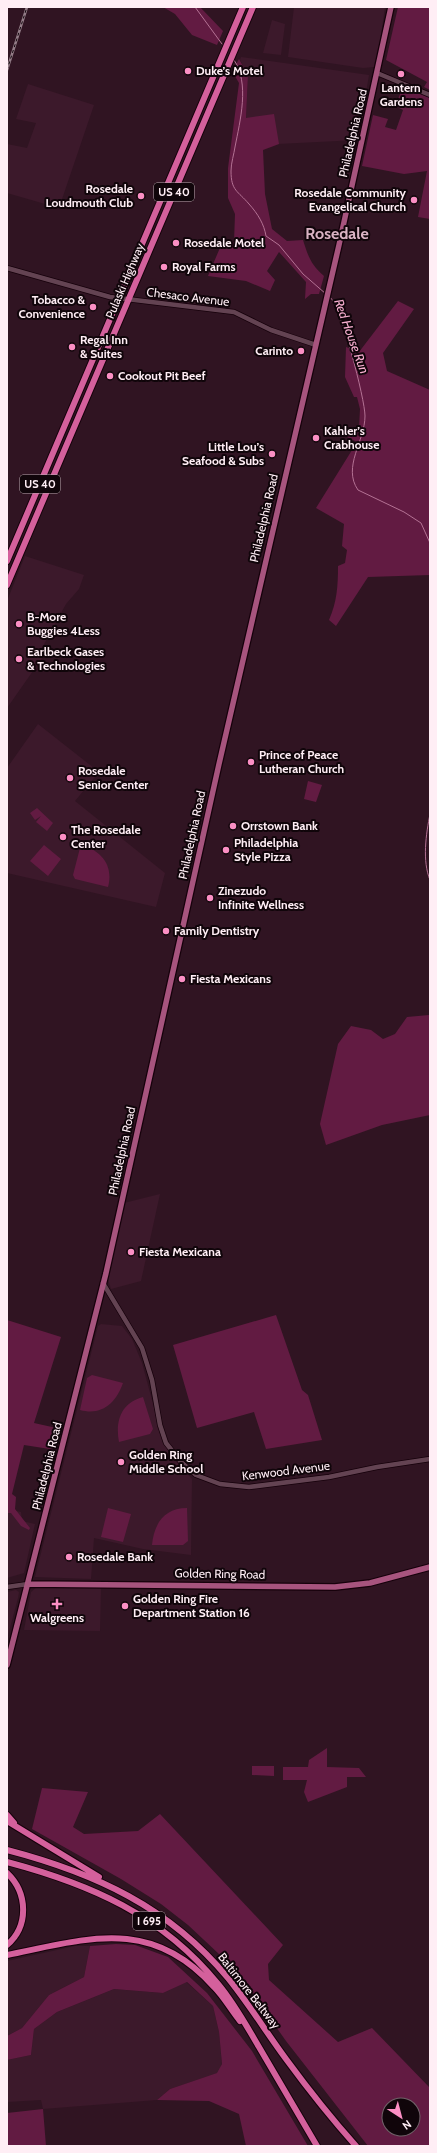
<svg xmlns="http://www.w3.org/2000/svg" width="437" height="2153" font-family="Cabin,sans-serif">
	<style>
		.built { fill: #3c192b }
		.green { fill: #621b42; fill-rule: evenodd }
		.lines { fill: none; stroke-linecap: round; stroke-linejoin: round }
		.stream { stroke: #b47294; stroke-width: 1 }
		.minor-casing { stroke: #16010b; stroke-width: 6 }
		.major-casing { stroke: #16010b; stroke-width: 8 }
		.highway-casing { stroke: #16010b; stroke-width: 8 }
		.minor { stroke: #634352; stroke-width: 4.5 }
		.major { stroke: #a7547e; stroke-width: 5.5 }
		.highway { stroke: #d4609c; stroke-width: 6 }
		.rail-casing { stroke: #947d88; stroke-width: 2.5 }
		.rail { stroke: #10050a; stroke-width: 1; stroke-dasharray: 3; stroke-linecap: butt }
		.poi-dot { fill: #fb8fc4; stroke: #10050a; stroke-width: 1.5 }
		.labels { text-anchor: middle; stroke-width: 4; stroke-linejoin: round; paint-order: stroke }
		.shield { fill: #10050a; stroke: #b7a8ae; stroke-width: 1 }
		.shield-label { font-size: 11px; font-weight: bold; fill: #ffeef5 }
		.poi-label { font-size: 12px; font-weight: bold; fill: #ffeef5; stroke: #10050a; text-anchor: start }
		.street-label { font-size: 12px; fill: #ffeef5; stroke: #10050a }
		.water-label { font-size: 13px; font-style: italic; fill: #f5adce; stroke: #10050a }
		.district-label { font-size: 16px; font-weight: bold; fill: #d9b3c3; stroke: #10050a }
	</style>
	<rect width="100%" height="100%" fill="#301422"/>
	<path class="built" d="M294,7H385L377,63L374,67L363,68L288,57Z
		M272,20L285,24L281,55L263,53Z
		M241,57L369,75L358,140L278,144L246,119L248,75L240,60Z
		M28,84L94,105L59,208L7,193V144L27,148L36,123L16,119Z
		M25,556L84,575L79,589L66,604L42,648L47,651L7,708V601Z
		M38,724L99,772L75,801L165,873L156,907L7,873V768Z
		M160,1194L141,1281L111,1289L108,1279L124,1203Z
		M101,1324L122,1326L132,1339L142,1363L163,1441L172,1456L192,1479L191,1555L143,1549L94,1538L91,1579L35,1577L98,1326Z
		M7,1509L21,1512L22,1521L35,1524L24,1573L7,1578Z
		M38,1586L101,1588L100,1631L24,1630L31,1592Z
		M16,1590L19,1592L18,1598L7,1639V1592Z
		M75,1946H90L84,1977L49,1995L22,2028L7,2036V1961Z
		M186,1982L213,2006L219,2032L222,2064L218,2073L170,2089L157,2100L43,2109L41,2100L7,2102V2060L31,2055L34,2029L57,2012L114,1989L163,1993Z"/>
	<path class="green" d="M163,7H200L223,31L217,45L192,35L175,14Z
		M398,7H430V90L424,87L427,82L386,60Z
		M239,59L248,75L246,118L274,114L279,144L263,150L265,194L272,229L287,241L303,240C308,256 311,265 324,276L319,294H311L305,299L306,282L279,252L267,271L275,280L270,291L246,281L208,276L222,243L234,242L235,214L228,198V168L239,83L232,71Z
		M403,87L430,97V219L418,217L427,171L404,174L362,166L373,115L388,119L385,127L396,130L403,110L395,106Z
		M398,301L414,309L383,353L387,371L430,390V575L368,577L336,626L329,620C337,602 338,586 338,566L345,563L347,550L342,546L344,524L316,508L357,442L347,437L348,432L359,428L360,409L357,397H354L345,377L346,347L359,352Z
		M308,781L322,785L316,802L304,799Z
		M37,808L53,823L47,831L36,822L41,816L35,820L30,813Z
		M81,844C101,851 114,865 108,887L75,879L73,875Z
		M44,845L61,859L48,876L30,861Z
		M429,1015L430,1115L382,1125L326,1145L320,1124L338,1044L351,1026L371,1030L383,1039L395,1034L407,1017Z
		M276,1315L302,1390L308,1395L322,1440L266,1449L254,1412L197,1428L173,1345Z
		M7,1320L61,1337L34,1423L61,1429L56,1450L24,1445L12,1494L16,1497L15,1509L30,1528L29,1530L21,1526L11,1513H7Z
		M92,1375L123,1383C116,1403 102,1416 80,1410L87,1378Z
		M143,1397L153,1429L150,1434L119,1442C115,1421 121,1403 143,1397Z
		M108,1508L131,1514L123,1542L101,1537Z
		M187,1508L188,1541L183,1545H152C154,1524 164,1508 187,1508Z
		M327,1748V1767L359,1768L366,1777H347V1787L308,1802L304,1792L307,1780H283V1767H308L309,1760Z
		M252,1766H274V1776L252,1775Z
		M42,1788L88,1792L73,1827L84,1834L138,1831L160,1814L283,1945L268,1964L269,1980L338,2042L372,2028L430,2088V2146H368L286,2041L235,1969L188,1925L161,1904L121,1879L32,1829ZM389,2105H413V2129H389Z
		M116,1944L135,1945L168,1957L207,1993L252,2051L308,2146H246L239,2114L209,2101L157,2100L170,2089L217,2073L222,2064L219,2032L213,2006L187,1982L163,1993L114,1989L57,2012L34,2029L31,2055L7,2060V2036L22,2028L49,1995L84,1977L90,1946Z
		M43,2109L46,2146H7V2113Z"/>
	<g class="lines">
		<path class="stream" d="M195,7L222,44
			M234,60C250,83 240,121 235,147C234,154 231,163 231,171C231,191 238,191 249,204C258,214 264,224 266,236L279,245L303,274L326,294
			M330,297C341,307 365,399 365,416C365,441 342,467 358,490L404,512L421,523L430,543
			M430,814C426,834 422,861 430,880"/>
		<g class="minor-casing">
			<path id="minor" d="M377,73L430,95
				M7,268L110,297L234,312L271,330L316,345
				M103,1283L142,1348L152,1380L160,1425L166,1443L181,1462L196,1475L220,1484L249,1487L329,1477L377,1467L430,1459
				M7,1587L28,1584"/>
		</g>
		<g class="major-casing">
			<path id="major" d="M28,1584L335,1587L370,1583L430,1567
				M7,1665L106,1273L219,764L339,245L391,7"/>
		</g>
		<g class="highway-casing">
			<path id="highway" d="M7,561L243,7
				M7,585L253,7
				M7,1815L14,1823
				M7,1821L99,1877
				M7,1850C95,1873 169,1907 228,1978C249,2004 266,2032 286,2059C308,2089 331,2118 356,2146
				M7,1862C90,1884 162,1915 218,1984C234,2003 246,2025 259,2047C278,2080 298,2113 317,2146
				M7,1873C28,1893 29,1926 7,1945
				M7,1955C87,1939 151,1916 214,1987C224,1997 231,2010 240,2021"/>
		</g>
		<use href="#minor" class="minor"/>
		<use href="#major" class="major"/>
		<use href="#highway" class="highway"/>
		<g class="rail-casing">
			<path id="rail" d="M7,70L27,7"/>
		</g>
		<use href="#rail" class="rail"/>
	</g>
	<g class="poi-dot">
		<circle cx="188" cy="71" r="4"/>
		<circle cx="401" cy="74" r="4"/>
		<circle cx="141" cy="196" r="4"/>
		<circle cx="414" cy="200" r="4"/>
		<circle cx="176" cy="243" r="4"/>
		<circle cx="164" cy="267" r="4"/>
		<circle cx="93" cy="307" r="4"/>
		<circle cx="72" cy="347" r="4"/>
		<circle cx="301" cy="351" r="4"/>
		<circle cx="110" cy="376" r="4"/>
		<circle cx="316" cy="438" r="4"/>
		<circle cx="272" cy="454" r="4"/>
		<circle cx="19" cy="624" r="4"/>
		<circle cx="19" cy="659" r="4"/>
		<circle cx="251" cy="762" r="4"/>
		<circle cx="70" cy="778" r="4"/>
		<circle cx="233" cy="826" r="4"/>
		<circle cx="63" cy="837" r="4"/>
		<circle cx="226" cy="850" r="4"/>
		<circle cx="210" cy="898" r="4"/>
		<circle cx="166" cy="931" r="4"/>
		<circle cx="182" cy="979" r="4"/>
		<circle cx="131" cy="1252" r="4"/>
		<circle cx="121" cy="1462" r="4"/>
		<circle cx="69" cy="1557" r="4"/>
		<path d="M55 1598h4v4h4v4h-4v4h-4v-4h-4v-4h4z"/>
		<circle cx="125" cy="1606" r="4"/>
	</g>
	<g class="labels">
		<g class="shield">
			<rect x="154" y="183" width="40" height="18" rx="3"/>
			<rect x="20" y="475" width="40" height="18" rx="3"/>
			<rect x="133" y="1912" width="32" height="18" rx="3"/>
		</g>
		<g class="shield-label">
			<text x="174" y="196">US 40</text>
			<text x="40" y="488">US 40</text>
			<text x="149" y="1925">I 695</text>
		</g>
		<g class="poi-label">
			<text x="196" y="75">Duke’s Motel</text>
			<text x="401" y="92" text-anchor="middle">Lantern<tspan x="401" dy="14">Gardens</tspan></text>
			<text x="133" y="193" text-anchor="end">Rosedale<tspan x="133" dy="14">Loudmouth Club</tspan></text>
			<text x="406" y="197" text-anchor="end">Rosedale Community<tspan x="406" dy="14">Evangelical Church</tspan></text>
			<text x="184" y="247">Rosedale Motel</text>
			<text x="172" y="271">Royal Farms</text>
			<text x="85" y="304" text-anchor="end">Tobacco &amp;<tspan x="85" dy="14">Convenience</tspan></text>
			<text x="80" y="344">Regal Inn<tspan x="80" dy="14">&amp; Suites</tspan></text>
			<text x="293" y="355" text-anchor="end">Carinto</text>
			<text x="118" y="380">Cookout Pit Beef</text>
			<text x="324" y="435">Kahler’s<tspan x="324" dy="14">Crabhouse</tspan></text>
			<text x="264" y="451" text-anchor="end">Little Lou’s<tspan x="264" dy="14">Seafood &amp; Subs</tspan></text>
			<text x="27" y="621">B-More<tspan x="27" dy="14">Buggies 4Less</tspan></text>
			<text x="27" y="656">Earlbeck Gases<tspan x="27" dy="14">&amp; Technologies</tspan></text>
			<text x="259" y="759">Prince of Peace<tspan x="259" dy="14">Lutheran Church</tspan></text>
			<text x="78" y="775">Rosedale<tspan x="78" dy="14">Senior Center</tspan></text>
			<text x="241" y="830">Orrstown Bank</text>
			<text x="71" y="834">The Rosedale<tspan x="71" dy="14">Center</tspan></text>
			<text x="234" y="847">Philadelphia<tspan x="234" dy="14">Style Pizza</tspan></text>
			<text x="218" y="895">Zinezudo<tspan x="218" dy="14">Infinite Wellness</tspan></text>
			<text x="174" y="935">Family Dentistry</text>
			<text x="190" y="983">Fiesta Mexicans</text>
			<text x="139" y="1256">Fiesta Mexicana</text>
			<text x="129" y="1459">Golden Ring<tspan x="129" dy="14">Middle School</tspan></text>
			<text x="77" y="1561">Rosedale Bank</text>
			<text x="133" y="1603">Golden Ring Fire<tspan x="133" dy="14">Department Station 16</tspan></text>
			<text x="57" y="1622" text-anchor="middle">Walgreens</text>
		</g>
		<g class="street-label">
			<text transform="translate(353 133) rotate(-77)" y="4">Philadelphia Road</text>
			<text transform="translate(125 281) rotate(-67)" y="4">Pulaski Highway</text>
			<text transform="translate(188 297) rotate(7)" y="4">Chesaco Avenue</text>
			<text transform="translate(264 518) rotate(-77)" y="4">Philadelphia Road</text>
			<text transform="translate(192 835) rotate(-78)" y="4">Philadelphia Road</text>
			<text transform="translate(122 1151) rotate(-78)" y="4">Philadelphia Road</text>
			<text transform="translate(47 1466) rotate(-76)" y="4">Philadelphia Road</text>
			<text transform="translate(286 1471) rotate(-7)" y="4">Kenwood Avenue</text>
			<text transform="translate(220 1574) rotate(1)" y="4">Golden Ring Road</text>
			<text transform="translate(249 1991) rotate(52)" y="4">Baltimore Beltway</text>
		</g>
		<g class="water-label">
			<text transform="translate(352 336) rotate(70)" y="5">Red House Run</text>
		</g>
		<g class="district-label">
			<text x="337" y="239">Rosedale</text>
		</g>
	</g>
	<rect width="437" height="2153" fill="none" stroke="#ffeef5" stroke-width="16"/>
	<g transform="translate(401 2117) rotate(144)"><circle r="19" fill="#10050a" stroke="#706268"/>
	<path d="M0-3L7 15L0 10L-7 15Z" fill="#fb8fc4"/>
	<text y="-6" font-size="11" font-weight="bold" text-anchor="middle" fill="#ffeef5">N</text>
	</g>
</svg>
